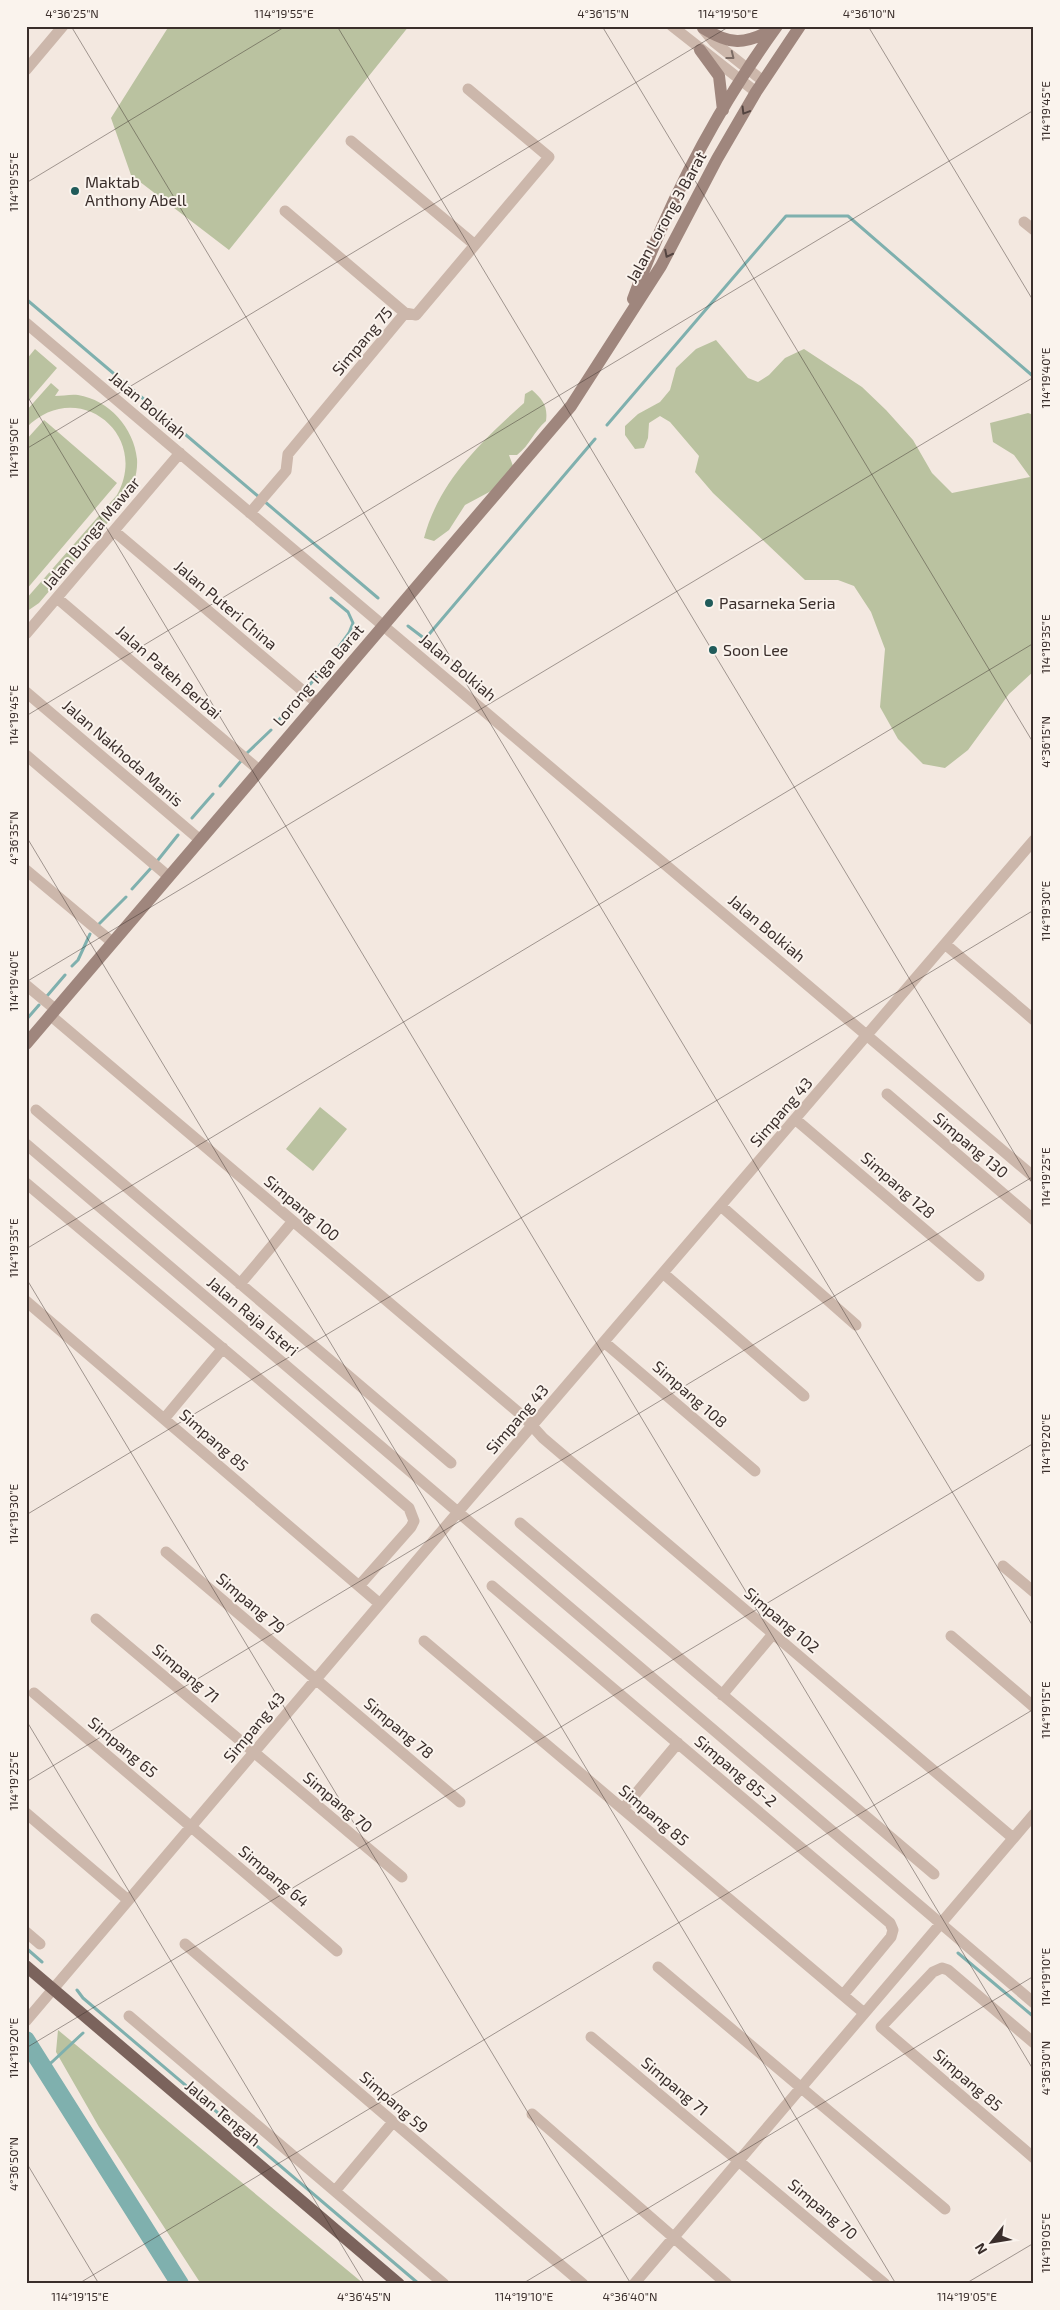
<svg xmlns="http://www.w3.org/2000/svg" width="1060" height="2310" font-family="'Exo 2',sans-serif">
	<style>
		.green { fill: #bac2a0 }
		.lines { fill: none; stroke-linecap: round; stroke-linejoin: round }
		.stream { stroke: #7fb0ae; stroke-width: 3 }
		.river { stroke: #7fb0ae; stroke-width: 18 }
		.street { stroke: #ccb7ab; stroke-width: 11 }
		.secondary { stroke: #9f867d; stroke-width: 12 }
		.primary { stroke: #7b635c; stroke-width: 12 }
		.oneway { stroke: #7c6c65 }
		.oneway2 { stroke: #534440 }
		.ticks { fill: none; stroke: #3a2e2b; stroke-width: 1; stroke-opacity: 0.45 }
		.poi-dot { fill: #205b5a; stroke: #faf3ed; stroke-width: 2 }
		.labels { text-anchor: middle; stroke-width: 4; stroke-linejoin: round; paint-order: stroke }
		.poi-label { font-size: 16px; fill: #3a2e2b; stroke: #faf3ed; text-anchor: start }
		.street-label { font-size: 16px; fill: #3a2e2b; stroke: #faf3ed }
		.neatline { fill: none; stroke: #3a2e2b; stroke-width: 2 }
		.ticks-label { font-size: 12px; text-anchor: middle; fill: #3a2e2b }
	</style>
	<rect width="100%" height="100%" fill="#f3e8e0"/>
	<path class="green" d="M169,26H409L229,250L131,175L111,118Z
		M716,340L748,378L758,382L769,375L785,358L804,349L862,387L886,410L913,440L932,473L952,493L1030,477L1014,455L993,442L990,423L1028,413L1034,415V671L1009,694L968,750L945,768L923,764L898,739L880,707L885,649L871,612L854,586L838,580H805L713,493L695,472L699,456L670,422L660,416L649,423L648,438L644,448L635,449L625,435V426L638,414L660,402L670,390L676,368L696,349Z
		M35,349L57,368L26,404V360Z
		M51,383L59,390L55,396C62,396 71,394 78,395C109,400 134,428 137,459C138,473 133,487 127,500L39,603L26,612V599L117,495C151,433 76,376 26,428V411Z
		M532,390C543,400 548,406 546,421C534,431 530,445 517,455H509L513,466L493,490L465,505L449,530L434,541L424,538C439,481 482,441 524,403L525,394Z
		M44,420L117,483L26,590V440Z
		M320,1107L347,1129L313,1171L286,1149Z
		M58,2030L364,2284H201L99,2127L56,2052Z"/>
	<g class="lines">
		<path class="stream" d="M26,299L259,497
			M607,425L786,216H848L1034,377
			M264,501L378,598
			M331,598L348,612L353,623L349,633L333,655
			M408,626L425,639L595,439
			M307,688L327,664
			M277,722L298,698
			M247,753L271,730
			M220,786L241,761
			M192,818L213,794
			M158,860L178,835
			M132,889L151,868
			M98,925L126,897
			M72,966L78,960L90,934
			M47,996L65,975
			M26,1020L39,1005
			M26,1948L42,1962
			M958,1953L1034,2017
			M77,1990L83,1998L419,2284
			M43,2068L52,2062L83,2033"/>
		<path class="river" d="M26,2040L180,2284"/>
		<path class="street" d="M672,26L756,92
			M703,29L714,42L763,81
			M26,70L63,26
			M351,141L475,245
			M285,211L405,313
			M1024,222L1034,230
			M405,313L416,315L549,157L468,89
			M26,323L1034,1177
			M250,513L286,471L288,454L405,313
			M114,531L316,702
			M57,598L259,770
			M26,634L180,453
			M26,692L199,839
			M26,755L168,876
			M26,870L112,942
			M945,944L1034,1020
			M26,985L55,1009
			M50,1015L525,1418L543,1438L1013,1838
			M887,1094L1034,1220
			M36,1110L451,1463
			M795,1119L979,1276
			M26,1144L1034,2003
			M26,1183L252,1373L409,1508L414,1521L411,1527L359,1586
			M721,1206L856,1325
			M663,1273L804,1396
			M240,1284L293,1221
			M26,1301L380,1604
			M604,1342L755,1471
			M164,1419L223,1348
			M520,1523L934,1874
			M166,1552L460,1802
			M1003,1566L1034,1592
			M492,1586L890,1923L893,1930L891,1937L843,1995
			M96,1619L402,1877
			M951,1636L1034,1707
			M424,1641L864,2013
			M34,1693L337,1951
			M722,1695L773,1634
			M623,1809L678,1743
			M26,1813L128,1900
			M26,1932L40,1944
			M185,1944L583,2284
			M658,1967L945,2209
			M129,2016L444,2284
			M26,2021L458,1512L1034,840
			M591,2037L885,2284
			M1034,2043L948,1970L942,1968L933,1972L881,2027L1034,2158
			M532,2114L727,2284
			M335,2191L393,2122
			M634,2284L1034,1814"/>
		<path class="secondary" d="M703,28C730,45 744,45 772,30
			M700,50L719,76L723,110
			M633,299C668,203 717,109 777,26
			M26,1044L571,406L661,266L717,159L756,92L800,26"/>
		<path class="primary" d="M26,1966L399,2284"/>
	</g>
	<defs><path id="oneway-chevron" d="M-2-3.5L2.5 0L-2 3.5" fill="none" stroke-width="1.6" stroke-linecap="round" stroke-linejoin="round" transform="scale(1.25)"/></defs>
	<use class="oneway" href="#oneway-chevron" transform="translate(731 56) rotate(38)"/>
	<g class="oneway2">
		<use href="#oneway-chevron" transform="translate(745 111) rotate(121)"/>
		<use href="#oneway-chevron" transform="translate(668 254) rotate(117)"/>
	</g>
	<path class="ticks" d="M71,26L1034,1628M337,26L1034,1186M602,26L1034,744M868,26L1034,302M26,183L286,26M26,394L1034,2071M26,449L730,26M26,716L1034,110M26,836L896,2284M26,982L1034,377M26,1249L1034,643M26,1278L631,2284M26,1515L1034,910M26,1720L365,2284M26,1782L1034,1176M26,2048L1034,1443M26,2162L99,2284M78,2284L1034,1709M522,2284L1034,1976M965,2284L1034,2243"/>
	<g class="poi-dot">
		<circle cx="75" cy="191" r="5"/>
		<circle cx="709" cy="603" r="5"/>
		<circle cx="713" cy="650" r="5"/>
	</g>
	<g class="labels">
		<g class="poi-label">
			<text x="85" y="188">Maktab<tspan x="85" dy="18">Anthony Abell</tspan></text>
			<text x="719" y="609">Pasarneka Seria</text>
			<text x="723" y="656">Soon Lee</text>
		</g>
		<g class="street-label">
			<text transform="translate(666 217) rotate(-61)" y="6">Jalan Lorong 3 Barat</text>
			<text transform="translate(362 341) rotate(-50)" y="6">Simpang 75</text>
			<text transform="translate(148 405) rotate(40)" y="6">Jalan Bolkiah</text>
			<text transform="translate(91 533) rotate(-50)" y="6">Jalan Bunga Mawar</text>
			<text transform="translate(226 605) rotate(40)" y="6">Jalan Puteri China</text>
			<text transform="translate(458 667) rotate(40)" y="6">Jalan Bolkiah</text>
			<text transform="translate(169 672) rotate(41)" y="6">Jalan Pateh Berbai</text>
			<text transform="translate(318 675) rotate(-49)" y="6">Lorong Tiga Barat</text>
			<text transform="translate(123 753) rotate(41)" y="6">Jalan Nakhoda Manis</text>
			<text transform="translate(767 928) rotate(40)" y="6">Jalan Bolkiah</text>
			<text transform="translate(781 1112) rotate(-49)" y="6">Simpang 43</text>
			<text transform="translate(971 1145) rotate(40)" y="6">Simpang 130</text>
			<text transform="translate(898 1185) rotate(41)" y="6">Simpang 128</text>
			<text transform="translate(302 1208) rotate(40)" y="6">Simpang 100</text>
			<text transform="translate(253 1316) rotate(40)" y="6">Jalan Raja Isteri</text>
			<text transform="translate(690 1394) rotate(41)" y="6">Simpang 108</text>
			<text transform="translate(517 1419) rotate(-49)" y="6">Simpang 43</text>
			<text transform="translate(214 1440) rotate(41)" y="6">Simpang 85</text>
			<text transform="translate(251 1603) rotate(40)" y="6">Simpang 79</text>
			<text transform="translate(782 1620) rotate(40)" y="6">Simpang 102</text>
			<text transform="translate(186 1673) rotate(40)" y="6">Simpang 71</text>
			<text transform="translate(254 1727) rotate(-50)" y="6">Simpang 43</text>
			<text transform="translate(399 1728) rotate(40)" y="6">Simpang 78</text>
			<text transform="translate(123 1747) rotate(40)" y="6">Simpang 65</text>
			<text transform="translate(736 1771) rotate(40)" y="6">Simpang 85-2</text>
			<text transform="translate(338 1802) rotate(40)" y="6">Simpang 70</text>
			<text transform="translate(654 1815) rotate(40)" y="6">Simpang 85</text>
			<text transform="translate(274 1876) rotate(40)" y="6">Simpang 64</text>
			<text transform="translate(968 2080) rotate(41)" y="6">Simpang 85</text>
			<text transform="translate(675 2086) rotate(40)" y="6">Simpang 71</text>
			<text transform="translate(394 2102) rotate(41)" y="6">Simpang 59</text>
			<text transform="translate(223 2113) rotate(40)" y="6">Jalan Tengah</text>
			<text transform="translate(823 2209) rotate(40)" y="6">Simpang 70</text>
		</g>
	</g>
	<rect width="1060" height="2310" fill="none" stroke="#faf3ed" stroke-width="55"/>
	<g transform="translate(992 2242) rotate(239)" stroke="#faf3ed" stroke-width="4" paint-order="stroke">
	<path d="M0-4L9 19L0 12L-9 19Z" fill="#3a2e2b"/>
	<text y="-8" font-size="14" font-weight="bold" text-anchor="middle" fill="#3a2e2b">N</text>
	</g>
	<rect x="28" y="28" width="1004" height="2254" class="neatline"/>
	<g class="ticks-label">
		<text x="72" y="18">4°36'25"N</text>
		<text x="284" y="18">114°19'55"E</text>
		<text x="603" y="18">4°36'15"N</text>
		<text x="728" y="18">114°19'50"E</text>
		<text x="869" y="18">4°36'10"N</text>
		<text transform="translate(1046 111) rotate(-90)" y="4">114°19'45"E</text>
		<text transform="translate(14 182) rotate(-90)" y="4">114°19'55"E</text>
		<text transform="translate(1046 378) rotate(-90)" y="4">114°19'40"E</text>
		<text transform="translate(14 448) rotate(-90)" y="4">114°19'50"E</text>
		<text transform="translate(1046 644) rotate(-90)" y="4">114°19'35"E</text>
		<text transform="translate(14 715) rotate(-90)" y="4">114°19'45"E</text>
		<text transform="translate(1046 742) rotate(-90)" y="4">4°36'15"N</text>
		<text transform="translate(14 838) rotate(-90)" y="4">4°36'35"N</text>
		<text transform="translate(1046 911) rotate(-90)" y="4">114°19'30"E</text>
		<text transform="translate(14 981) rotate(-90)" y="4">114°19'40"E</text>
		<text transform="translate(1046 1177) rotate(-90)" y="4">114°19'25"E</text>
		<text transform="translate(14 1248) rotate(-90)" y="4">114°19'35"E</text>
		<text transform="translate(1046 1444) rotate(-90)" y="4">114°19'20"E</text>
		<text transform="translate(14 1514) rotate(-90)" y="4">114°19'30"E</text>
		<text transform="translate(1046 1710) rotate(-90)" y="4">114°19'15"E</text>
		<text transform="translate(14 1781) rotate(-90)" y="4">114°19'25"E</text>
		<text transform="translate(1046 1977) rotate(-90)" y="4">114°19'10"E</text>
		<text transform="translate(14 2048) rotate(-90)" y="4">114°19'20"E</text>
		<text transform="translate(1046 2068) rotate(-90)" y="4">4°36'30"N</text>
		<text transform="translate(14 2164) rotate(-90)" y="4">4°36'50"N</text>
		<text transform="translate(1046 2243) rotate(-90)" y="4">114°19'05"E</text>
		<text x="80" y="2301">114°19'15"E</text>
		<text x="364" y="2301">4°36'45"N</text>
		<text x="524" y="2301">114°19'10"E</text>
		<text x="630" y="2301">4°36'40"N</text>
		<text x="967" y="2301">114°19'05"E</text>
	</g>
</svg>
